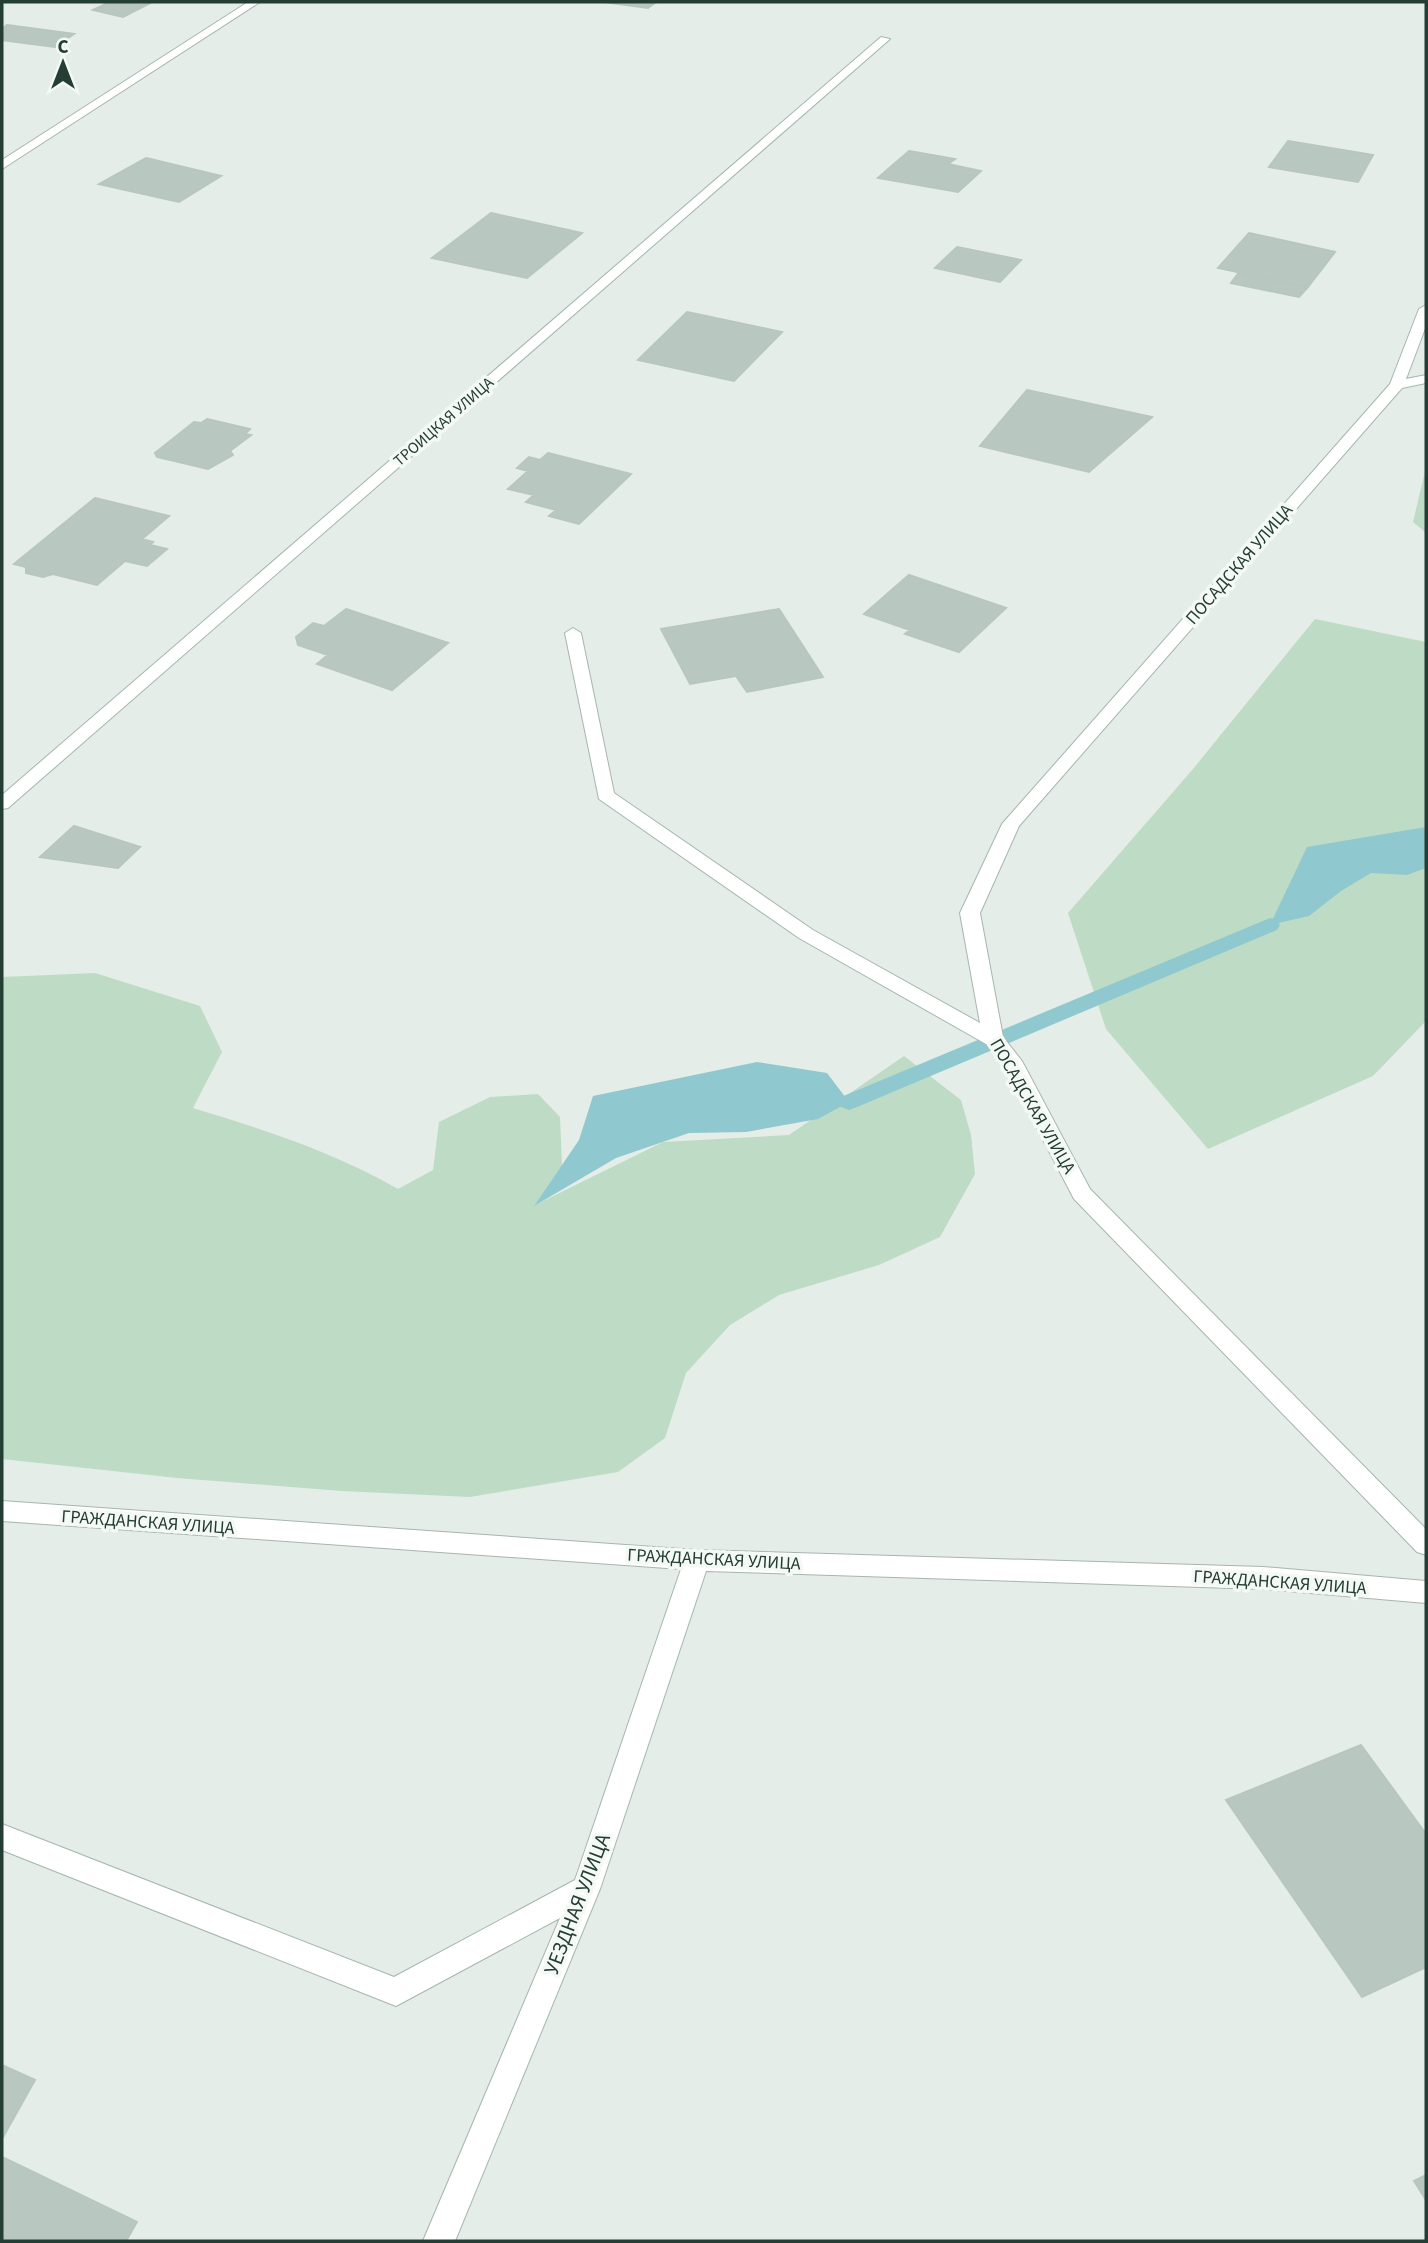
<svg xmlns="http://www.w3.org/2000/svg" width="1428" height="2243" font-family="'Source Sans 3',sans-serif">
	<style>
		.green { fill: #bedcc5 }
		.water { fill: #8fc8ce }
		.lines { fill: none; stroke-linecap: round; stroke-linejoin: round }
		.stream { fill: #8fc8ce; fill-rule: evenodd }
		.building { fill: #b9c7c1; stroke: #b7c6bf; stroke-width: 2 }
		.minor-casing { stroke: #a7b5af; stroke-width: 2 }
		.minor { fill: #fff; fill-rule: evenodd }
		.labels { text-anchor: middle; stroke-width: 7; stroke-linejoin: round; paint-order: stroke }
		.far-street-label { font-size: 16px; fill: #243d35; stroke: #f4f9f6 }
		.street-label { font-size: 18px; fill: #243d35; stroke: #f4f9f6 }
		.near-street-label { font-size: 21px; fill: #243d35; stroke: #f4f9f6 }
	</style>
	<rect width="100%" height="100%" fill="#e4ede8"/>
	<path class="green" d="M1426,467V533L1413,522Z
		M1315,619L1426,642V1021L1373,1076L1208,1149L1106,1029L1068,913L1193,769Z
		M95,973L200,1006L222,1052L193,1108C265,1130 332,1151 398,1189L433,1170L439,1122L490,1097L538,1094L560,1117L562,1165L535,1205L663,1142L789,1135L904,1056L961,1100L971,1135L975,1174L940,1237L879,1265L779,1295L730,1325L686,1373L665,1438L618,1472L470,1497L341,1491L177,1478L2,1459V977Z"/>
	<path class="water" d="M1426,827V868L1407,875L1371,873L1341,891L1309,916L1270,925L1307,847Z
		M757,1062L827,1073L849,1102L818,1119L746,1132L689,1133L616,1158L534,1206L579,1140L593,1096Z"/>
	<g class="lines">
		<path class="stream" d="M1270,918L1277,920L1280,925L1277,930L857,1107L849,1110L841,1107L838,1102L841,1097Z"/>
	</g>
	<path class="building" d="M110,2H152L123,17L93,10Z
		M604,2H656L648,8Z
		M7,25L74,34L55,47L2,40V29Z
		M1288,141L1373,155L1358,182L1269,167Z
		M909,151L955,159L948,164L981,171L958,192L878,178Z
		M146,158L221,176L179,202L99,184Z
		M491,213L582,233L527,278L432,258Z
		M1249,233L1335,252L1308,287L1218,268Z
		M957,247L1021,260L1000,282L935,268Z
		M1239,272L1308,287L1299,297L1231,283Z
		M687,312L782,332L734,381L638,360Z
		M1027,390L1152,417L1089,472L980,446Z
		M207,419L250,429L245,434L251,435L230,451L233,455L208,469L157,457L155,453L194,422L201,423Z
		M548,453L631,474L579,524L549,516L556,510L526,502L534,495L508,489L528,471L517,468L529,457L540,460Z
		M95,498L169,516L142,539L153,542L150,545L167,549L147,566L125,561L97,585L53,574L43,577L26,573V567L14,564Z
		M909,575L1006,608L959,652L905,634L910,630L864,614Z
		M909,575L1006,608L959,652L905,634L910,630L864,614Z
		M346,609L448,643L392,690L317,664L328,655L298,645L296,637L313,623L324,626Z
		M779,609L823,677L747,692L736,676L690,684L661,629Z
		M74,826L140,847L118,868L40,857Z
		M1361,1745L1426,1834V1967L1362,1997L1226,1800Z
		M2,2065L35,2080L2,2139Z
		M2,2157L137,2222L126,2241H2Z
		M1426,2175V2200L1414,2181Z"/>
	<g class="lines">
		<g class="minor-casing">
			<path id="minor" d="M248,2H260L2,169V160Z
				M881,37L890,39L8,808L2,809V795Z
				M1426,305V326L1406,379L1426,375V383L1402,388L1019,826L980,913L1003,1037L1022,1061L1090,1189L1426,1529V1555L1417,1552L1074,1199L1004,1065L986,1044L799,938L599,799L565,633L573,628L581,633L614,793L813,930L980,1023L960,913L1002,824L1390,384L1419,309Z
				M2,1501L697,1550L1263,1567L1426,1581V1603L1263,1589L706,1571L600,1889L455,2241H423L560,1918L396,2006L2,1850V1824L394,1977L575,1880L681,1569L2,1521Z"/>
		</g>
		<use href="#minor" class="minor"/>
	</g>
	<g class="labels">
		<g class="far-street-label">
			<text transform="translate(443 421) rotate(-41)" y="6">ТРОИЦКАЯ УЛИЦА</text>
		</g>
		<g class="street-label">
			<text transform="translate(1239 564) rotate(-49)" y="6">ПОСАДСКАЯ УЛИЦА</text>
			<text transform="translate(1033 1106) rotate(60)" y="6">ПОСАДСКАЯ УЛИЦА</text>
			<text transform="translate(148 1522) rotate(4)" y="6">ГРАЖДАНСКАЯ УЛИЦА</text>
			<text transform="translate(714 1559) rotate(3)" y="6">ГРАЖДАНСКАЯ УЛИЦА</text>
			<text transform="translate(1280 1582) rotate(4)" y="6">ГРАЖДАНСКАЯ УЛИЦА</text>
		</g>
		<g class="near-street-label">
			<text transform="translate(577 1904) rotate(-69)" y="7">УЕЗДНАЯ УЛИЦА</text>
		</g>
	</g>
	<rect width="1428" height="2243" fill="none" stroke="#243d35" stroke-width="7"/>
	<g transform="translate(63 63)" stroke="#f4f9f6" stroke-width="5" paint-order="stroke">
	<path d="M0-5L12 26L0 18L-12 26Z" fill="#243d35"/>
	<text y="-10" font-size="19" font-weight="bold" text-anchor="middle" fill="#243d35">С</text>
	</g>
</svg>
